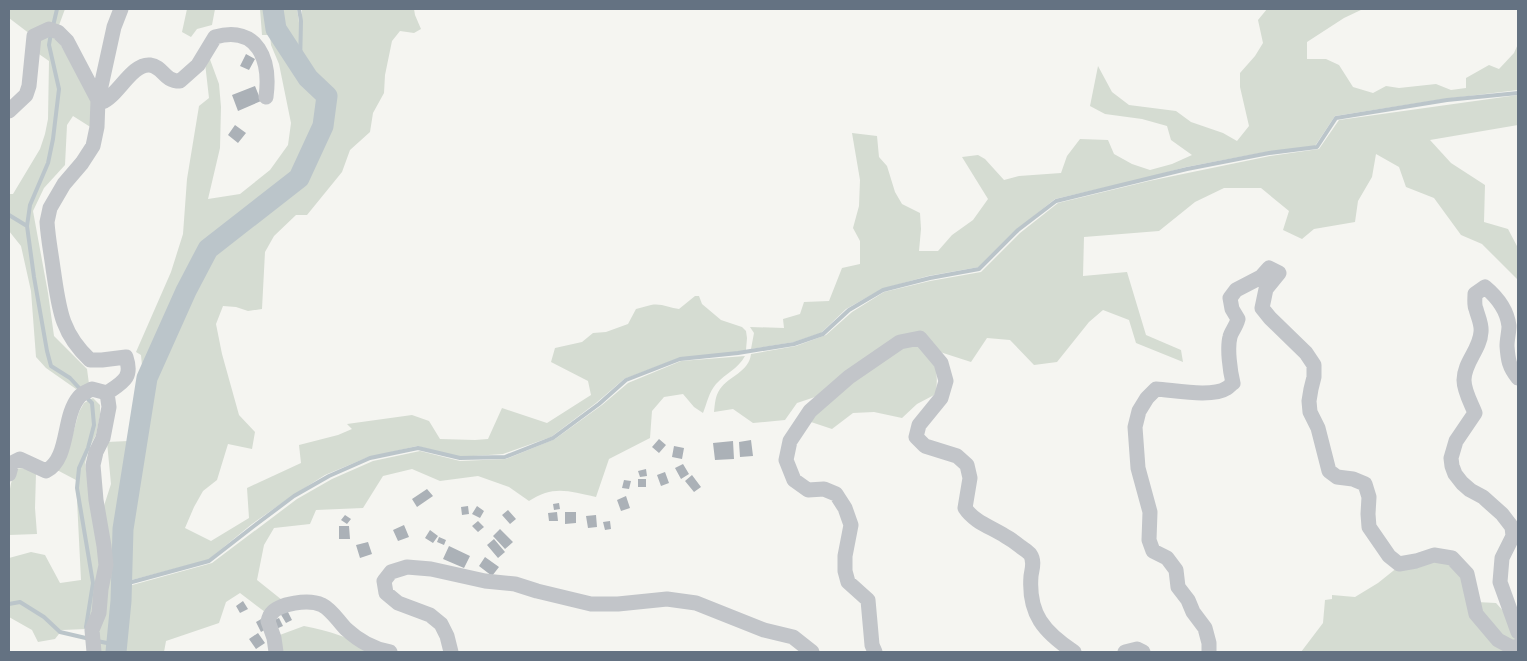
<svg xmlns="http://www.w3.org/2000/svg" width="1527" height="661" font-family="'Sofia Sans Condensed',sans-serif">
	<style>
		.green { fill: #d5dcd2 }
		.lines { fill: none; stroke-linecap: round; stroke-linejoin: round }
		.stream { stroke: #bbc5ca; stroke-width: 4 }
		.river { stroke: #bbc5ca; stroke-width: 21 }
		.building { fill: #abb1b7 }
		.minor { stroke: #c2c5c9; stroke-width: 15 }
	</style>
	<rect width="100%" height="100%" fill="#f5f5f1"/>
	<path class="green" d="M9,9H65L58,28L30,34L9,18Z
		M187,9H215L212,25L197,29L191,37L182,32Z
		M260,9H270L274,33L324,99L318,128L298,172L286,185L206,248L184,291L149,369L140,396L120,530L114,652H97L102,512L111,484L107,442L128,441L134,398L142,366L141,355L136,352L171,272L183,234L187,179L199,106L209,98L205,63L208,54L219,84L221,107L220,148L208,199L240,194L270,170L288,145L291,123L279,64L271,45L270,35H262Z
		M275,9H297L299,22V61L279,29Z
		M302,9H414L415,15L421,29L414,33L400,31L392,41L385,75L384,93L373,113L370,132L350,150L342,172L307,215H296L274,236L265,252L262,309L248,311L236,307L223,306L216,324L222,354L239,415L255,432L252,449L228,444L217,480L203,491L194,507L185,528L211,541L249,518L247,488L301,463L299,445L338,435L352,429L347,424L412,415L429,421L440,439L475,440L488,439L502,408L547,423L591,395L588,381L551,362L555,348L582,342L593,333L606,332L628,324L636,309C641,308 646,306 651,305C661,303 670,308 679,309L695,296H699L702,304L721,320L742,327L746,331L747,338L746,350L737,353L679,358L624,379L596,403L551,437L503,454L459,457L417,446L366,458L325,475L292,496L252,524L208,560L124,582L125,529L150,379L190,291L210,250L301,178L327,125L330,94L310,75L302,63Z
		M1267,9H1336C1344,11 1354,9 1363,9L1344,18L1307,42V59H1326L1339,65L1353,87L1373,93L1386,86L1399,88L1436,84L1451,90L1466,88V78L1489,65L1499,69L1514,53L1518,44V90L1444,99L1335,116L1315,146L1266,152L1186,167L1142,179L1055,199L1015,231L979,267L928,276L882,289L846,309L821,333L794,342L751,349L754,333L750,327L784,328L783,319L800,314L804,302L829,301L842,268L860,264V241L853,228L859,206L860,180L852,133L877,136L879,157L887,166L895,192L902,204L920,213L921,229L919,251H938L952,235L973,220L988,199L962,157L978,155L985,159L1004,180L1019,176L1061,173L1067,156L1080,139L1108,140L1114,154L1132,164L1150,170L1172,164L1192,155L1171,140L1167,126L1142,119L1105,114L1090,106L1098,66L1112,92L1129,105L1176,111L1191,122L1223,133L1237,141L1249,126L1240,87V73L1255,56L1263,43L1258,20Z
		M55,35L92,99V128L73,116L67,125L65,165L44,188L33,211L48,293L54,336L87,369L89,384L76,389L46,368L36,357L31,291L21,246L9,231V194H13L40,149L45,134L48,119L49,61L36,52L38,37Z
		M1518,95V125L1430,140L1451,163L1485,185L1484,222L1508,229L1518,248V280L1482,244L1461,235L1434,198L1406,187L1399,167L1376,154L1372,177L1358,201L1355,222L1314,229L1302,239L1283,230L1289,211L1261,188H1224L1195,202L1159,231L1084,237L1083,276L1127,272L1146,335L1181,350L1183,362L1136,343L1129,320L1103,310L1089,322L1057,362L1034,365L1010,340L987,338L971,362L940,352L920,335L824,394L797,403L785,420L753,423L733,409L714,412C715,404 715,396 720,389C729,376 749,372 751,354L796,346L826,335L852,312L884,292L930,281L981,272L1020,233L1058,203L1149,181L1270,156L1319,149L1339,120Z
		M914,343C938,356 938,370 936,394L917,404L902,418L874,412L853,413L832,429L808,421L887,354Z
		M745,356C738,369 726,373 716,384C709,392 707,403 703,413L694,407L683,394L664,397L652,411L650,438L609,459L596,497C569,491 553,485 529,501L509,487L478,476L440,481L412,469L383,476L363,508L316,510L310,524L274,528L264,545L257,580L282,600L265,612L240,593L226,602L219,623L166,641L164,652H120L125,587L212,563L297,499L332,479L373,461L420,451L460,461L506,459L555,439L602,405L628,383L681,361Z
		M93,398L100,405V415L96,435L89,448L85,463L99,546L100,560L93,614L87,629L62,630L55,639L38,642L32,630L9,617V558L31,552L45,555L60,583L81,580L76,480L57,470L70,444L79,412L84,403Z
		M22,468L36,473L35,508L37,534L9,535C9,513 6,490 16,469Z
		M1438,559L1461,571L1474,615L1518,652H1301L1323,623L1325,600L1332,599V595L1355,597L1378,583L1398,567Z
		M1477,602L1496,603L1514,623L1518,641L1499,638Z
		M304,626C330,631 352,638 375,652H279L277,636Z"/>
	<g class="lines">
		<path class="stream" d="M299,9L301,21L300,65
			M53,26L57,9
			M51,33L49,45L59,89L53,139L48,163L30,205L27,226L34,277L47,351L51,366L70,378L81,390
			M9,215L27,226
			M85,396L92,403L94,425L88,448L79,468L77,488L93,583L86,627
			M121,585L209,561L254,526L294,496L329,476L370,458L418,448L460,458L505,457L553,438L599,404L626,380L680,359L738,353L794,344L823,334L849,310L883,290L930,278L979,269L1018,230L1056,201L1187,169L1269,153L1317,147L1336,118L1447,100L1518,93
			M9,604L20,602L44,617L60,632L90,639
			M97,641L117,645"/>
		<path class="river" d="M116,652L121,601L123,529L147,378L186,291L208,249L299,178L323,126L327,96L308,78L276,29L273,9"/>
	</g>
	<path class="building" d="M246,54L255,59L249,70L240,66Z
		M255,86L261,101L238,111L232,95Z
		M235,125L246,133L238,143L228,135Z
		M659,439L666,445L659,453L652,447Z
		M751,440L753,456L740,457L739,442Z
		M733,441L734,459L715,460L713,443Z
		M674,446L684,448L682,459L672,457Z
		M683,464L689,474L681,479L675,468Z
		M646,469L647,476L640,477L638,471Z
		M665,472L669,483L661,486L657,475Z
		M692,475L701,487L694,492L685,481Z
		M638,479H646V487H638Z
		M624,480L631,481L629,489L622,488Z
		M427,489L433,496L417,507L412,499Z
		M626,496L630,508L621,511L617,500Z
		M559,503L560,509L554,510L553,504Z
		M468,506L469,514L462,515L461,507Z
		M477,506L484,511L480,518L472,514Z
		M508,510L516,519L510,524L502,515Z
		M557,512L558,521H549L548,513Z
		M565,512H576V523L565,524Z
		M345,515L351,519L347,524L341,520Z
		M596,515L597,527L588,528L586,516Z
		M478,521L484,527L478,532L472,526Z
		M610,521L611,529L605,530L603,522Z
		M404,525L409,537L398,541L393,530Z
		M339,526H349L350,539H339Z
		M500,529L513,542L505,549L493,536Z
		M430,530L438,536L433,543L425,538Z
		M439,537L446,540L444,545L437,542Z
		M494,539L505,552L498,558L487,545Z
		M368,542L372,554L360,558L356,545Z
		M449,546L470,556L464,568L443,559Z
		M485,557L499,567L492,576L479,566Z
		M243,601L248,609L240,613L236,606Z
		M287,610L292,620L286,623L280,613Z
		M263,618L268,628L261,632L256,622Z
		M279,618L283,626L276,629L272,621Z
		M258,633L265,643L256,649L249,639Z"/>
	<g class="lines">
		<path class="minor" d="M9,111L26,95L29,86L34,36L49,29L58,32L67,41L98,100L102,102C117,97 132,63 150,65C164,67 163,81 180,81L198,65L215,37C258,25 271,60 266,97
			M1518,378C1509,367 1508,360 1507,346C1507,339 1509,332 1509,326C1507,309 1497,297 1485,287L1475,294C1475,299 1474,305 1476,309C1478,317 1482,324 1481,332C1480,350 1464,362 1464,380C1464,391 1471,403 1475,413L1456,441L1451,458L1452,466L1455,474L1462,483L1470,490L1483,497L1502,514L1512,527L1513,536L1502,558L1500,582L1518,632
			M107,393C123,382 133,378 126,357L102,360H90C60,332 59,307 53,268C51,253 48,238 47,222L50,208L64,184L82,163L93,146L97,127L98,100L114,27L121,9
			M9,474L12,463L20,459L46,471C70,458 62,417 79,397C82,393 88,391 92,389L107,393L109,407L103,438L96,452L93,465L96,500L104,546L106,565L101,589L99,613L92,630L94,652
			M276,652L274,638L268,621C269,619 269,616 271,614C279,603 309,599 322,605C332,610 338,621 346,629C359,641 373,649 390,652
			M451,652L447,636L441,624L430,615L398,603L386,593L384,581L391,572L407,567L431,569L485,581L515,584L537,591L591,604H618L667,599L696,603L764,630L793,637L812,652
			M875,652L872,645L868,600L848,582L845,571V556L851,525L845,508L836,494L824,489L808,490L794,480L786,460L790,441L810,411L849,377L900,342L920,338L941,363L946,381L941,398L919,425L916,437L925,446L957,456L967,465L970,478L965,508C974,522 991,527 1005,536C1011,539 1016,543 1021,547C1024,549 1028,552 1030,554C1035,561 1032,569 1031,576C1028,614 1044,632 1074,652
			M1125,652L1137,649L1143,652
			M1209,652V643L1205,628L1193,612L1188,600L1178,587L1176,570L1167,558L1153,551L1149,540L1150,512L1138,468L1135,427L1139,411L1147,398L1156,389C1174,390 1212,398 1227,388C1229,387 1231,384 1233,383C1230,371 1227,348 1230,337C1231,332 1236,327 1238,319L1232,309L1230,298L1236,290L1261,277L1269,268L1279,273L1266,289L1262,308L1270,318L1306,353L1314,365V377L1311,389L1309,401L1310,412L1318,428L1329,471L1337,477L1353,479L1365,484L1369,497L1368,514L1369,527L1389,556L1399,564L1416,561L1434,555L1452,558L1467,574L1476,614L1498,640L1513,648L1518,646"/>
	</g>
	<rect width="1527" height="661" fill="none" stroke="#647282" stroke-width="20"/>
</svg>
